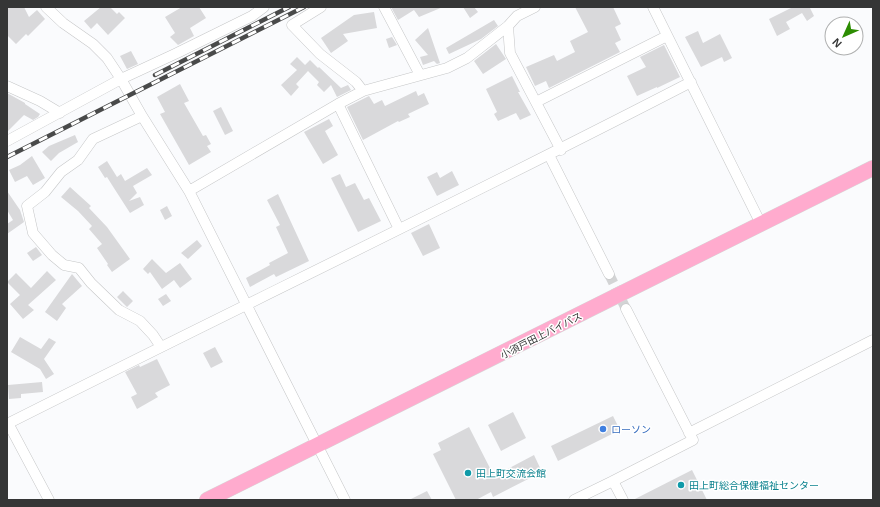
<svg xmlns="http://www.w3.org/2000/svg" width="880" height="507" font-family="Helvetica,'Noto Sans JP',sans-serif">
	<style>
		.building { fill: #d9d9db }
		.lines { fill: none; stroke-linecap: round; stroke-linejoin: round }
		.minor-tunnel { stroke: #d3d4d5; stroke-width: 10; stroke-dasharray: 10 5; stroke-linecap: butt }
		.minor-casing { stroke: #c6c7c8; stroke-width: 11 }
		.highway-casing { stroke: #d7d7d7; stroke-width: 16 }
		.minor { stroke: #fff; stroke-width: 10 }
		.highway { stroke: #ffabce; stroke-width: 15 }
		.rail-casing { stroke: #494a4a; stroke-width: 4.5 }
		.rail { stroke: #fff; stroke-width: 3; stroke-dasharray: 9; stroke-linecap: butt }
		.shop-dot { fill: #3f7fe0; stroke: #fff; stroke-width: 1.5 }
		.culture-dot { fill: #0f9aa8; stroke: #fff; stroke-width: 1.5 }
		.labels { text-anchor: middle; stroke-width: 3; stroke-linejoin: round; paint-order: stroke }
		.street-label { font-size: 10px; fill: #353636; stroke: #fff }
		.shop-label { font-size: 10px; fill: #366cbe; stroke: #fff; text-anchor: start }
		.culture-label { font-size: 10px; fill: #0d838f; stroke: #fff; text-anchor: start }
	</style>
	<rect width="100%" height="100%" fill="#fafbfd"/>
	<path class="building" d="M7,7H24L29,17L37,10L45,19L28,36L26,34L16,44L7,35Z
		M101,7H110L117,14L119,12L125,18L108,35L97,23L91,29L84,21Z
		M182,7H199L206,18L190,28L194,36L178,45L170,37L175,33L165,17Z
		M391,7H443L419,17L414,10L398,20Z
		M463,7H474L478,12L470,18Z
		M575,7H613L621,24L615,27L621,40L615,43L620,52L549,88L546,81L535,86L526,67L554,55L557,61L575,52L570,41L588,32Z
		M793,7H812L810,8L814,16L807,21L802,13L786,22L790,29L777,36L769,19Z
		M374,12L377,28L343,34L348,41L331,53L321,38L354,15Z
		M494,20L498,26L481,39L449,54L446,48Z
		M428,28L440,63L437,64L434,61L423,65L420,57L428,55L415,40Z
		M698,31L703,43L720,34L732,58L724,62L722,57L701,67L685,37Z
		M392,37L397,45L389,48L386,39Z
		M496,44L506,59L483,74L474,61Z
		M664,45L680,77L657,88V87L637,96L627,76L646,67L640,57Z
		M131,51L138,64L127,69L120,56Z
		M297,57L305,65L310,60L318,68L319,67L341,88L348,85L351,90L337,97L331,85L324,92L317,85L319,82L308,71L296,84L299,87L291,96L281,85L297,70L290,64Z
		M512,76L520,92H518L531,115L520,120L516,113L498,121L494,114L497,112L486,89Z
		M180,84L189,101L184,103L203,136L206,135L211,144L207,146L211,152L189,165L160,114L165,112L157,97Z
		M416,91L418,96L424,93L429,104L408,114L410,117L399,122L398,121L363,140L347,107L369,96L374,104L382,100L385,106Z
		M7,93L25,103V104L40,114L38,117L33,120L24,115L7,132Z
		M221,107L233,131L225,135L213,111Z
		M329,119L333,126L325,131L338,155L323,164L304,132Z
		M75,135L78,142L59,153L51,161L42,152L49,146Z
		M32,156L45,178L33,185L27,176L15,182L9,170L20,165Z
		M107,161L117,177L121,174L125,181L147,168L152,175L133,186L137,193L129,201L140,197L144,205L130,213L112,185L107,177L105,178L98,167Z
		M452,171L459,185L437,196L427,177L437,172L440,178Z
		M340,174L346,187L355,183L364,200L369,198L381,221L358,232L331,178Z
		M70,187L91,206L89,208L107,227L130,259L112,272L107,265L108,264L97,248L102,244L89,229L92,226L78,211L61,197Z
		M7,191L20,210L24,222L7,234V224L13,220L7,210Z
		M278,194L309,261L276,277L274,274L250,287L246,278L270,265L269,263L288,253L276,227L280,225L267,200Z
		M167,206L172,216L165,220L160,210Z
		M429,224L440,248L423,256L411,233Z
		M197,240L202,246L188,259L181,253Z
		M36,247L42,255L33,261L27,253Z
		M152,259L166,273L180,263L192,279L180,288L174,280L162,289L150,272L148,274L143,269Z
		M47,271L56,280L28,305L34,310L23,319L10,304L20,295L7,282L16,273L31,288Z
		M72,274L82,286L62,304L66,308L57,321L45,312Z
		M123,291L133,301L127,307L117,297Z
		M166,294L171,301L163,306L158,299Z
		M20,337L41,349L49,338L56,342L44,359L54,374L46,379L40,369L11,352Z
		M215,347L223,362L211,368L203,353Z
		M157,359L170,385L155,393L158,397L137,409L131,397L137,394L125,372L139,365L140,367Z
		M42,382L43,392L21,394V398L9,399L8,385Z
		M513,412L526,438L501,451L488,425Z
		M613,416L620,430L558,461L551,446Z
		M469,427L494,476L534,455L542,472L493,497L491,492L476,500H456L433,454L441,450L438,443Z
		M692,470L707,500H633Z
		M427,491L432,500H409Z"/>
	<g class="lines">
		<path class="minor-tunnel" d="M609,274L626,309"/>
		<g class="minor-casing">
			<path id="minor" d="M46,7L63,23L93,44L107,58L121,79L142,116L189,191L345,500
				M321,7L292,25L320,54L356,82L363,91
				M384,7L420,75
				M653,7L761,224
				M508,26L510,53L561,150
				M7,86L40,101L60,113
				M536,102L667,36
				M338,104L399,229
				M142,116L93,139L78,160L61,172L45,192L27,206L33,233L52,255L64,265L79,268L91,283L119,310L140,321L153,335L161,347
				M7,141L121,79L177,53L252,16L264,7
				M549,155L609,274
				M189,191L338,104L363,91L447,68L467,58L508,26L517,16L535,7
				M8,423L49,500
				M7,424C235,309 465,199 691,82
				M689,433L873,340
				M574,500L613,481
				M623,500L613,481L693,440L626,309"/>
		</g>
		<g class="highway-casing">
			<path id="highway" d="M207,500L873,168"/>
		</g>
		<use href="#minor" class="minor"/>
		<use href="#highway" class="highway"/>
		<g class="rail-casing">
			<path id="rail" d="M155,75L289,7
				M7,157L304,7"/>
		</g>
		<use href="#rail" class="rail"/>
	</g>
	<circle class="shop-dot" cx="603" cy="429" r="4"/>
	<g class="culture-dot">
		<circle cx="468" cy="473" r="4"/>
		<circle cx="681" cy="485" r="4"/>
	</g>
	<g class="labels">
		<g class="street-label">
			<text transform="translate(541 335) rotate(-27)" y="4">小須戸田上バイパス</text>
		</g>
		<g class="shop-label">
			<text x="611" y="433">ローソン</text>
		</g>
		<g class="culture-label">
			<text x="476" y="477">田上町交流会館</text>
			<text x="689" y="489">田上町総合保健福祉センター</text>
		</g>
	</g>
	<rect width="880" height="507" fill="none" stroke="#353636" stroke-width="16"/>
	<g transform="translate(844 36) rotate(225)"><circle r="19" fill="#ffffff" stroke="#aeafaf"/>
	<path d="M0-3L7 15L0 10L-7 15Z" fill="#2d8d02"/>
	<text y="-6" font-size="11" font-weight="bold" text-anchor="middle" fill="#353636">N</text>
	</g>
</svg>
